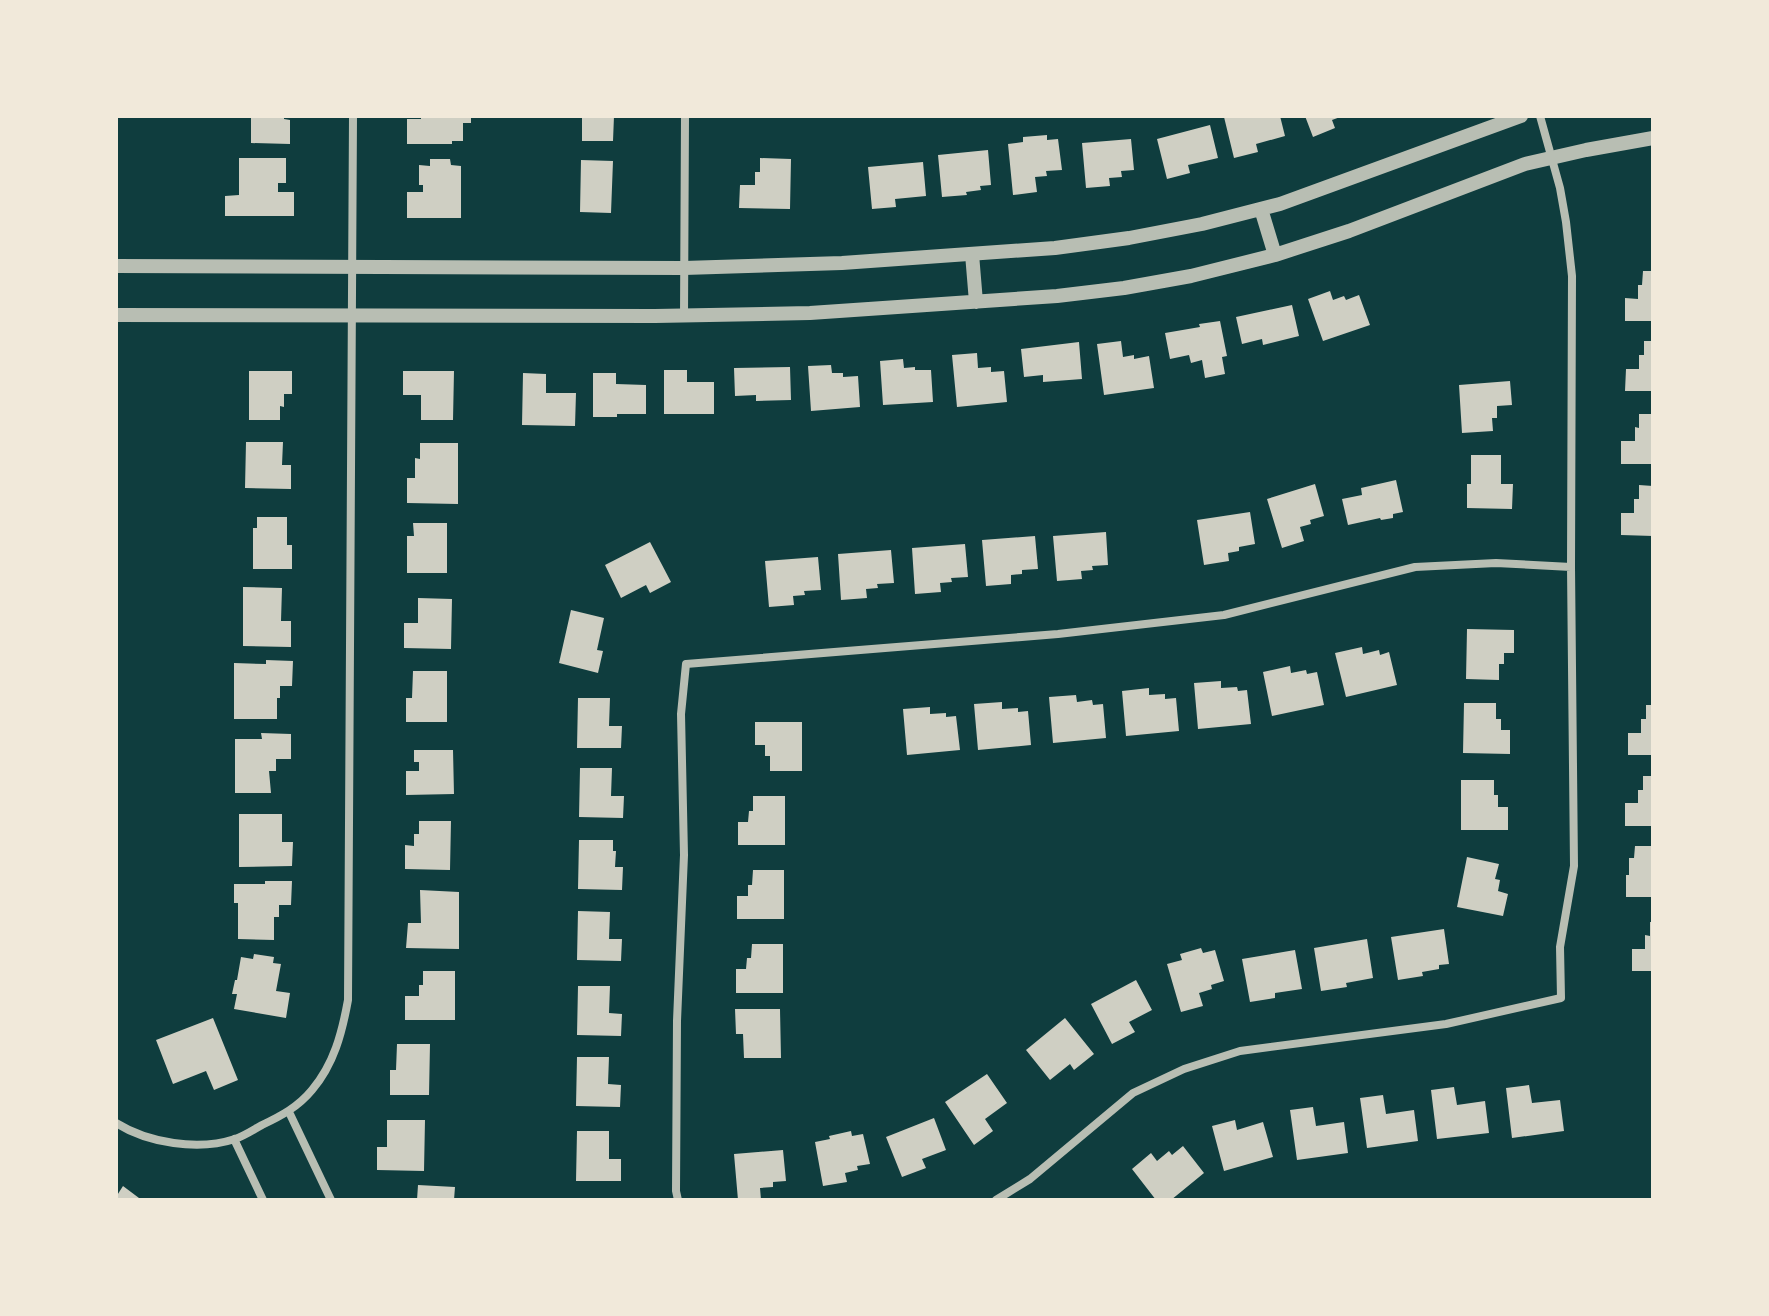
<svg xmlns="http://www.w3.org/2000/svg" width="1769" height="1316" font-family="'Source Sans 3',sans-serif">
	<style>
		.building { fill: #cfcfc3 }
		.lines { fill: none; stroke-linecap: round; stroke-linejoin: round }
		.minor { stroke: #b8beb3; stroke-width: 8 }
		.tertiary { stroke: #b8beb3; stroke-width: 14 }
	</style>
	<rect width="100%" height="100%" fill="#0f3d3e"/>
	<path class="building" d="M251,116H284V119L290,120V144L251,143Z
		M421,116H471V123H463V141H452V144H407V119H421Z
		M582,116H614L613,141H582Z
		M1229,116H1280L1285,136L1256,144L1258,152L1234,158L1224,117Z
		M1305,116H1343L1332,120L1335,128L1313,137Z
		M1210,125L1218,158L1188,165L1190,173L1167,179L1157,139Z
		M1047,135V140L1058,139L1062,170L1046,171L1047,176L1035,177L1037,192L1013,195L1008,144L1023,142V137Z
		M1131,139L1134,170L1121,171L1122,177L1109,178L1110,186L1086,188L1082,143Z
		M988,150L991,185L980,186L981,190L966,192L967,195L942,197L938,155Z
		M239,158H286V183H278V192H294V216H225V196L239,195Z
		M760,158L791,159L790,209L739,208L740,185H755V172H760Z
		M430,159H450L451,165L461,166V218H407V192H423V185H419V165L430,166Z
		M581,160L613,161L611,213L580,212Z
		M923,162L926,196L895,199L896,207L872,209L868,167Z
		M1643,271H1653V321H1625V298L1638,299V285H1642Z
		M1330,291L1333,300L1344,296L1346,300L1359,295L1370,325L1323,341L1308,299Z
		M1292,305L1299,336L1263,345L1262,339L1242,344L1236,317Z
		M1220,321L1227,356L1222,357L1225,374L1205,378L1202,360L1191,363L1189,355L1170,359L1165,333L1200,327L1199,324Z
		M1121,341L1123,357L1134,355V359L1149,356L1154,388L1104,395L1097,344Z
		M1644,341H1653V391H1625L1626,369H1639V355H1644Z
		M1079,342L1082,379L1043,382V375L1024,377L1021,349Z
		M977,353L978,368L991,367V372L1004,371L1007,402L957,407L952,355Z
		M903,359L904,368L915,367V370H931L933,402L883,405L880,361Z
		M831,365L832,373H843V377L858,376L860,407L811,411L808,366Z
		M790,367L791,400L756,401V395L735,396L734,368Z
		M664,370H687V382H714V414H664Z
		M249,371H292V394H284V407L280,406V420H249Z
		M403,371H454L453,420H421V395H403Z
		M523,373L546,374V393H576L575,426L522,425Z
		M593,373H616V384L646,385V414H617V417H593Z
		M1510,381L1512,405L1497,406V418H1492L1493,431L1462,433L1459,385Z
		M1639,414H1653V464H1621V441H1635V427L1639,428Z
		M246,442H283L282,465H291V489L245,488Z
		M420,443H458V504L407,503V478H415V458L420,459Z
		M1471,455H1501V484H1513L1512,509L1467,508V484H1471Z
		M1396,480L1403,512L1393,514V518L1381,520L1380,518L1348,525L1342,499L1362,495L1361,488Z
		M1315,484L1324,516L1310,520L1311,524L1300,527L1304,541L1282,548L1267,499Z
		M1639,485L1653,486V536L1621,535V513H1634V499H1639Z
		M1250,512L1255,544L1239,547V551L1228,553L1229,561L1204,565L1197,520Z
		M257,517H287V545H292V569H253V528H257Z
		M413,523H447V573H407V536H414Z
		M1106,532L1108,565L1092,566L1093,570L1081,571L1082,579L1057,581L1053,536Z
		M1035,536L1038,569L1022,570V574L1011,575V584L986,586L982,540Z
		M650,542L671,582L650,593L646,585L621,598L605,565Z
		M965,544L968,577L951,578L952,582L940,583L941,592L915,594L912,548Z
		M891,550L894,583L877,584L878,588L866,589L867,598L841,600L838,554Z
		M818,557L821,590L804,591L805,595L793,596L794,605L769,607L765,561Z
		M243,587L282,588L281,621H291V647L243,646Z
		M418,598L452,599L451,649L404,648V623H418Z
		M571,610L604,618L597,650L603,651L598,673L559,663Z
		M1467,629L1514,630V653H1504V664H1499V680L1466,679Z
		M1362,647L1363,654L1379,650L1380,655L1389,652L1397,685L1346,697L1335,653Z
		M266,660L293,661L292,686H280V698H277V719H234V663L266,664Z
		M1290,666L1291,673L1306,670L1307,674L1317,672L1324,705L1272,716L1263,672Z
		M413,671H447V722H406V698H412Z
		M1221,681V688L1237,687L1238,691L1247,690L1251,724L1198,729L1194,683Z
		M1149,688V695L1165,694V699L1176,698L1179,731L1126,736L1122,691Z
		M1076,695L1077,702L1092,700L1093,705L1103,704L1106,738L1053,743L1049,697Z
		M578,698H610L609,726H622L621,748H577Z
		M1002,702V709L1018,708V712L1028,711L1031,745L978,750L974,704Z
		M1464,703H1496V719H1501V730H1510V754L1463,753Z
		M1646,705H1653V755H1628V733H1641V719H1646Z
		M930,707V714L946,713V717L956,716L960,750L907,755L903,709Z
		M755,722H802V771H770V756H765V745H755Z
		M261,733L291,734V759H276V771H269L271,793H235V739H262Z
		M414,750H453L454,794L406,795V771H419V762H414Z
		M580,768H612L611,796H624L623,818L579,817Z
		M1643,776H1653V826H1625V803H1638V790H1643Z
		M1461,780H1494V795H1498V807H1508V830H1461Z
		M753,796H785V845H738V822H748L749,811H753Z
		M239,814H282V842H293L292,866L239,867Z
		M419,821H451L450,870L405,869V845L414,846V834H419Z
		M579,840H613V851H616L615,867H623L622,890L578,889Z
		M1635,846H1653V897H1626V875H1629V858H1634Z
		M1467,857L1499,864L1495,879L1500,880L1498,891L1508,894L1503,916L1457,907Z
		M753,870H784V919H737V896H748V885H752Z
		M265,881H292L291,905H279V917H274V940L238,939V903H234V884H265Z
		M420,890L459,892V949L406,948L408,923H421Z
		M578,911L610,912L609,939H622L621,961L577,960Z
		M1650,922H1653V971H1632V949H1645V935L1650,936Z
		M1444,929L1449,964L1439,965V969L1422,972L1423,976L1398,980L1391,937Z
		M1367,939L1373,978L1346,983L1347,987L1321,991L1314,948Z
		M752,944H783V993H736V969H746L747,958H751Z
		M1201,948L1203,953L1215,950L1224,981L1211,985L1212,989L1199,993L1203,1006L1181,1012L1167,964L1182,960L1180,954Z
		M1295,950L1302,989L1275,993V998L1250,1002L1242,959Z
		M254,954L274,957L273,963L281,964L276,991L290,993L286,1018L234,1009L237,994H232L235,980H237L241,957L253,959Z
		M423,971H455V1020H405V996H419V985H423Z
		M1136,980L1152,1010L1129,1022L1135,1032L1112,1044L1091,1004Z
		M578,986H610L609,1013L622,1014L621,1036L577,1035Z
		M735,1009H780L781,1058H744L743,1034H736Z
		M213,1018L238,1080L214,1090L206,1071L173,1084L156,1040Z
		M1065,1018L1094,1054L1074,1070L1070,1064L1050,1080L1026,1050Z
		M397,1044H430L429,1095H390V1070H396Z
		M577,1057H609L608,1084L621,1085L620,1107L576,1106Z
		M987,1074L1007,1103L985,1119L993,1131L974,1145L945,1102Z
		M1529,1085L1532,1103L1560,1100L1564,1131L1512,1138L1506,1088Z
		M1454,1087L1457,1105L1485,1101L1489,1133L1437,1139L1431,1090Z
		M1383,1095L1386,1114L1414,1110L1418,1141L1367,1148L1360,1098Z
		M1313,1107L1316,1126L1344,1122L1348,1153L1297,1160L1290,1110Z
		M934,1118L946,1150L922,1159L926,1168L902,1177L886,1137Z
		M387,1120H425L424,1171L377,1170V1147H387Z
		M1235,1120L1237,1130L1263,1122L1273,1157L1224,1171L1212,1126Z
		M577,1131H609V1159H621V1181H576Z
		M851,1131L852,1136L863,1134L870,1164L857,1166L858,1170L845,1173L847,1182L823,1186L815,1142L830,1139L829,1136Z
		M1183,1146L1204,1173L1171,1200H1156L1132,1169L1151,1153L1157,1161L1169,1151L1172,1155Z
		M783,1150L786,1181L773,1182V1187L760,1188L761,1200H738L734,1154Z
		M418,1185L455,1187L454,1200H417Z
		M123,1186L139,1198L138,1200H116V1197Z"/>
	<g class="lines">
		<path class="minor" d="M684,316L685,116
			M289,1112L331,1200
			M116,1123C148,1143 198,1151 235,1139C244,1136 253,1130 262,1125C281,1116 298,1107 312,1090C334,1064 342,1033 348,1000L353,116
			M234,1139L263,1200
			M678,1200L676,1191L677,1021L684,855L681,714L686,664L1058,634L1224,615L1415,567L1496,563L1571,567
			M996,1200L1030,1179L1133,1093L1184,1069L1240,1051L1446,1024L1561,998L1560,947L1574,866L1571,567L1572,276L1566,222L1560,188L1540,116"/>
		<path class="tertiary" d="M1261,209L1275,255
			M972,254L976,302
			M116,266L684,268L842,263L1055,248L1129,238L1202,224L1280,204L1521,116
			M116,315L655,316L810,313L1057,296L1124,288L1191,276L1275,255L1349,231L1525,164L1586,150L1653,138"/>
	</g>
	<rect width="1769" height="1316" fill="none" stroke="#f1e9da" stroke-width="236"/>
</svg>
